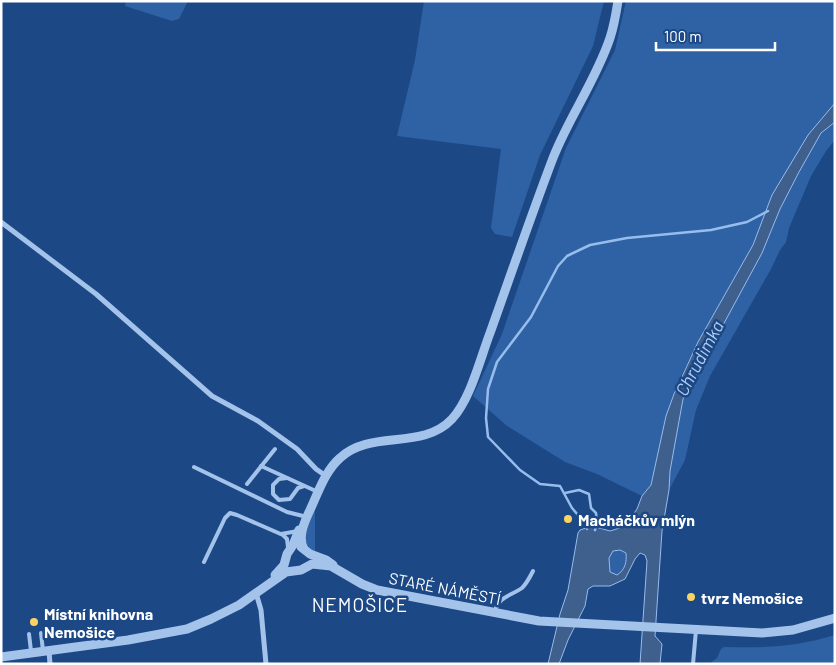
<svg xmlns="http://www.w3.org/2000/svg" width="836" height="665" font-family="Barlow,sans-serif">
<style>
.green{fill:#2f62a4}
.water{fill:#3f5f8d;stroke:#97bded;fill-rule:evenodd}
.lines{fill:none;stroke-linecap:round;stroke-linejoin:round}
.stream{stroke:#97bded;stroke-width:2.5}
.service{stroke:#a4c3eb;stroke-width:4}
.minor{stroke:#a4c3eb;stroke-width:5}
.tertiary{stroke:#a4c3eb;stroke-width:9}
.poi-dot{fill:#fcd262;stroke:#1c4886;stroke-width:2}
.labels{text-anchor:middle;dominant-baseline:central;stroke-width:5;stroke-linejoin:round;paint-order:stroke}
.poi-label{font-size:16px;font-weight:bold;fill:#fff;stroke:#1c4886;text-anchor:start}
.street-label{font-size:16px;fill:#fff;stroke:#1c4886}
.water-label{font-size:18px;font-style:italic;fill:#b0cdf3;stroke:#1c4886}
.quarter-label{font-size:19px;letter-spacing:1px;fill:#fff;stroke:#1c4886}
</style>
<rect width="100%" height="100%" fill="#1c4886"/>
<g class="green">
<path d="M126 1H188L179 19 172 21 125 6Z"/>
<path d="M424 1H604L593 46 540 155 512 237 495 234 491 228 501 149 397 136 415 60Z"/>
<path d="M626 1H835V103L808 135 763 223 753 245 698 342 677 384 666 416 651 485 642 496 597 474 565 462 507 426 473 396 502 334 566 148 615 50Z"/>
<path d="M835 122V140L826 151 811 176 789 228 786 242 780 250 771 269 710 376 696 410 685 460 669 490 670 471 683 399 762 253 780 209 799 172 821 133Z"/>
<path d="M315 507V554C297 538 307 527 315 507Z"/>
<path d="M620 550 626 554C627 562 625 570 617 575L610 572 609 558 613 551Z"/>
<path d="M835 635V664H709L717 658 721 649 724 647C765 648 795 647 835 635Z"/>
</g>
<path class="water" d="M835 103V122L821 133 799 172 780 209 762 253 683 399 670 471 669 490 662 531 655 636 662 644 660 664H640L647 561 645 555 640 553 635 559 625 579 610 586H593L588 589 585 606 568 640 559 664H548L560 614 568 590 578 533 580 530 592 526 610 531 623 527 628 522 637 509 642 496 651 485 666 416 674 394 698 342 753 245 772 195 808 135ZM620 550 626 553C627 562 625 570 617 575L610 572 609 558 613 551Z"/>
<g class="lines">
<g class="stream">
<path d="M565 493 579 490 589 494 591 508 596 513 597 524 595 530"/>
<path d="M587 529 583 521 572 508 560 486 540 484 520 470 488 437 486 418 488 389 497 362 531 317 558 266 567 256 590 245 627 238 711 230 747 222 768 211"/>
</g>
<g class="service">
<path d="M261 466 318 492"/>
<path d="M194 467 287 512 307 517"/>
<path d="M287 478 279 479 273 485V494L279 500 290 499 298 488 304 486"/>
<path d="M247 484 275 449"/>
<path d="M281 534 298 531"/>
<path d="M204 562 225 518 230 513 237 515 283 535 287 539 288 547"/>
<path d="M495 611C499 596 511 596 522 588 527 583 530 577 533 571"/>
<path d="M41 633 43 651"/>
<path d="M29 634 31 651"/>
<path d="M693 664 696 630"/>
</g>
<g class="minor">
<path d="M1 222 96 294 212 396 258 421 297 449 316 469 326 476"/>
<path d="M256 593 261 610 266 664"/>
<path d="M49 651 50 664"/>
</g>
<g class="tertiary">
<path d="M301 547 310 554 326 560 333 565"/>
<path d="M304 549C297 537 305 521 310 510 318 493 325 471 340 458 371 429 422 451 452 419 471 398 480 359 490 333 511 274 531 216 553 158 569 117 596 80 610 38 614 26 616 14 618 1"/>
<path d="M275 575 284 565 287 554 293 545 299 530"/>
<path d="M1 657 128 640 187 629 211 619 239 605 286 572 301 570 312 564 331 566 362 584 377 590 539 621 762 633 793 630 835 618"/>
</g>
</g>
<g class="poi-dot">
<circle cx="568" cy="519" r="5"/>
<circle cx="691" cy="597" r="5"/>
<circle cx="34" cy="622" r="5"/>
</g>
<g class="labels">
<g class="poi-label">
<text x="578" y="519">Macháčkův mlýn</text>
<text x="701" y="597">tvrz Nemošice</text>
<text x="44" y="613">Místní knihovna<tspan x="44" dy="18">Nemošice</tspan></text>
</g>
<g class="street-label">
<text transform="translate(445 588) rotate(11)">STARÉ NÁMĚSTÍ</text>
</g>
<g class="water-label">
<text transform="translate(699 358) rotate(-62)">Chrudimka</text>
</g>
<g class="quarter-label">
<text x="360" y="604">NEMOŠICE</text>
</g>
</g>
<rect width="836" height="665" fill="none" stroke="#ffffff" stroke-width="5"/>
<path d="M656 42v8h119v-8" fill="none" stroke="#ffffff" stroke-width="2.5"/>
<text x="664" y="42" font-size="15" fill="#ffffff" stroke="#1c4886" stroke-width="4" paint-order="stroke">100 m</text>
</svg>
